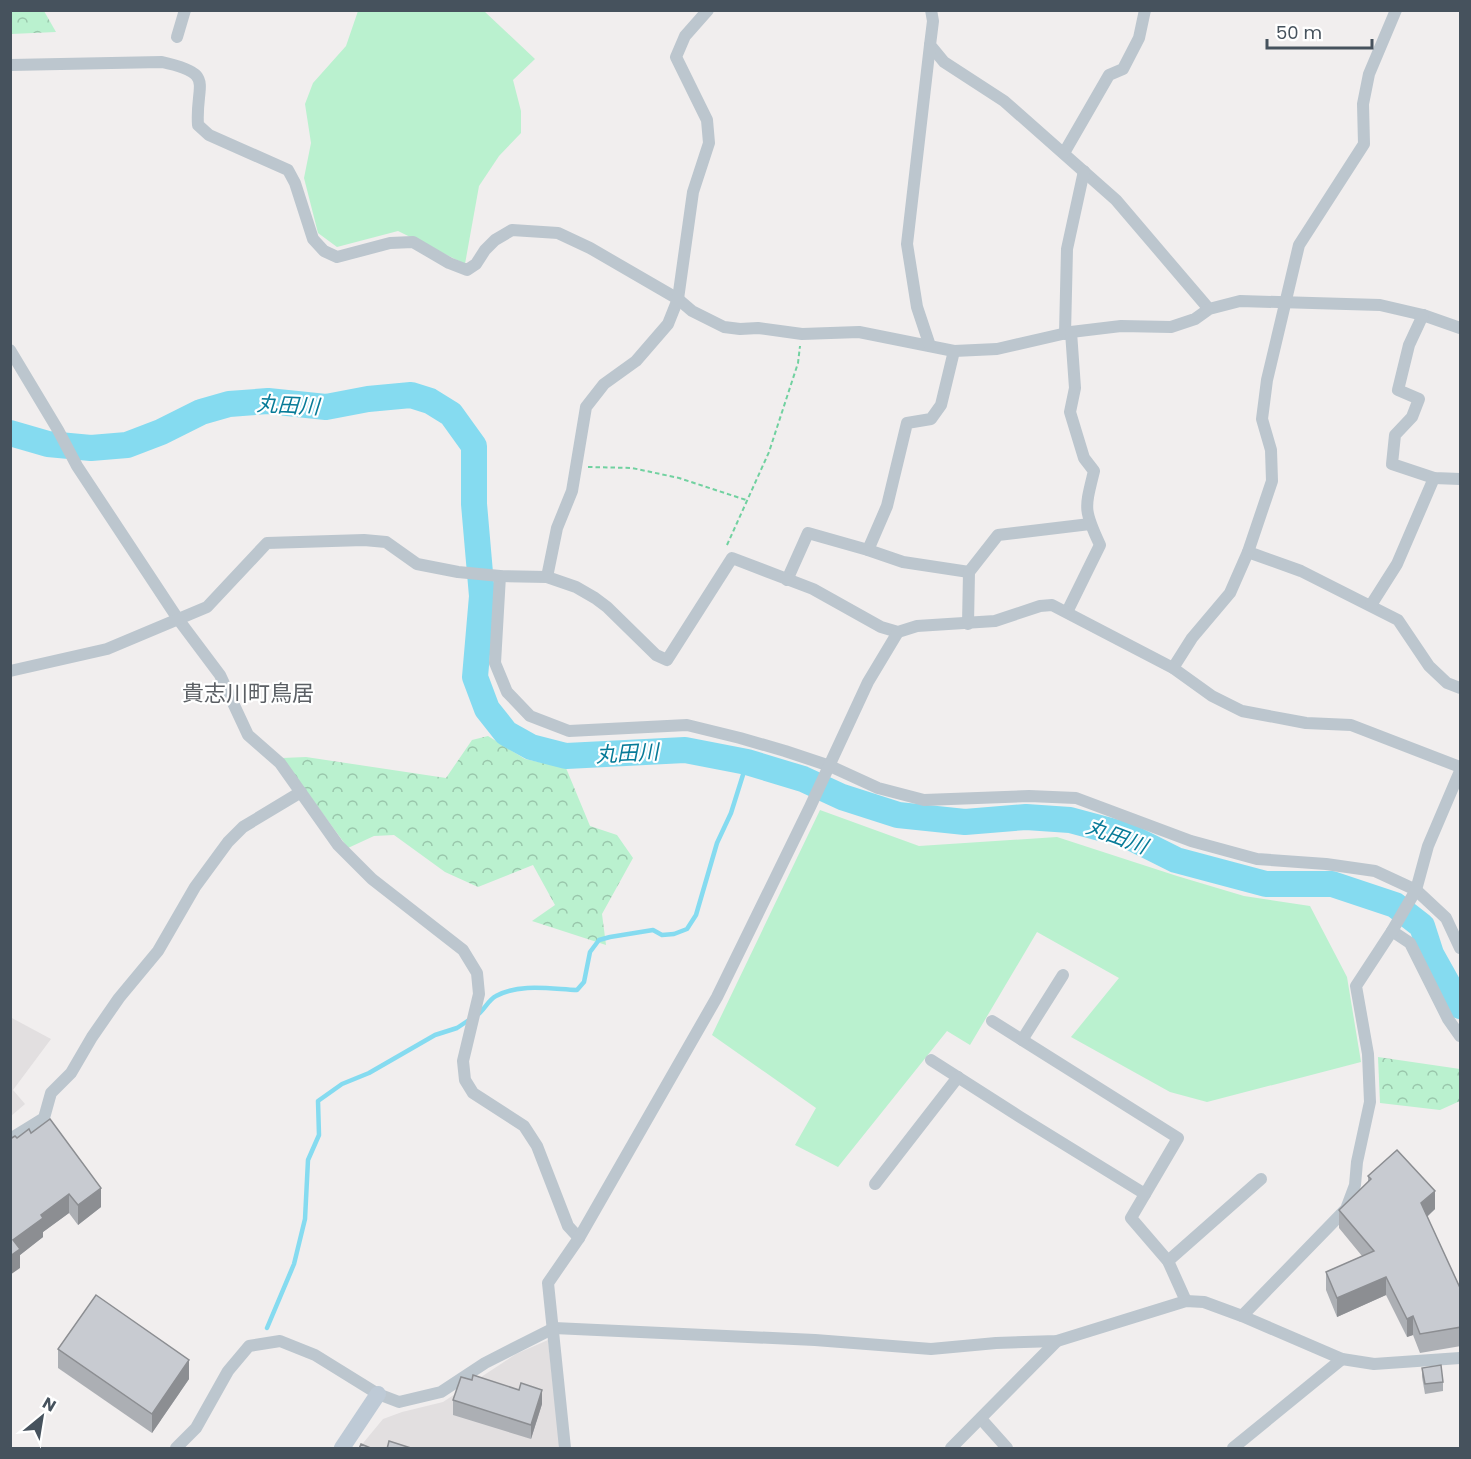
<svg xmlns="http://www.w3.org/2000/svg" width="1471" height="1459" font-family="Poppins,'Noto Sans JP',sans-serif">
<style>
.education{fill:#e2dfe0}
.grass{fill:#baf1cf}
.forest{fill:url(#forest-crowns)}
.lines{fill:none;stroke-linecap:round;stroke-linejoin:round}
.stream{stroke:#85dbf0;stroke-width:4.5}
.river{stroke:#85dbf0;stroke-width:26}
.path{stroke:#71d1a0;stroke-width:2;stroke-dasharray:4.5 3;stroke-linecap:butt}
.street{stroke:#bcc6ce;stroke-width:12}
.secondary{stroke:#becad6;stroke-width:16}
.wall{fill:#acafb4}
.shaded-wall{fill:#8c8e92}
.building{fill:#c8cbd1;stroke:#8c8e92;stroke-width:1.5}
.labels{text-anchor:middle;dominant-baseline:central;stroke-width:4.5;stroke-linejoin:round;paint-order:stroke}
.water-label{font-size:21px;font-style:italic;fill:#077b98;stroke:#fff}
.quarter-label{font-size:22px;fill:#5b5f64;stroke:#fff}
</style>
<defs>
<pattern id="forest-crowns" width="20" height="18" patternUnits="userSpaceOnUse" patternTransform="scale(1.5)"><rect width="20" height="18" fill="#baf1cf"/><path d="M2 6a3 3 0 1 1 6 0M12 15a3 3 0 1 1 6 0" fill="none" stroke="#99c6ab"/></pattern>
</defs>
<rect width="100%" height="100%" fill="#f1eeee"/>
<g class="education">
<path d="M10 1017 51 1039 13 1090 25 1104 11 1116Z"/>
<path d="M548 1340 560 1448H359L383 1419 402 1412 443 1402 516 1354Z"/>
</g>
<g class="grass">
<path d="M358 11H484L535 59 513 80 521 111V133L499 156 479 186 465 264 398 231 337 247 318 233 304 178 311 143 305 104 313 83 346 46Z"/>
<path d="M820 810 919 846 1057 837 1177 876 1244 896 1310 906 1347 977 1361 1062 1207 1102 1170 1092 1071 1037 1119 978 1037 932 970 1045 947 1031 838 1167 795 1145 816 1108 712 1035Z"/>
</g>
<g class="forest">
<path d="M11 10 44 11 56 32 11 34Z"/>
<path d="M488 736 525 759 566 768 590 826 617 835 633 858 602 914 606 945 532 921 555 905 533 865 478 887 445 872 394 835 374 836 348 848 282 758 306 757 446 778 472 740Z"/>
<path d="M1378 1057 1460 1069V1101L1440 1110 1380 1103Z"/>
</g>
<g class="lines">
<g class="stream">
<path d="M476 1016C484 1011 488 1000 496 996 520 983 551 989 577 990L584 982 590 952 599 940 610 937 653 930 662 935 674 934 687 929 696 915 717 843 731 813 747 762"/>
<path d="M267 1328 294 1264 305 1219 308 1160 319 1135 318 1101 342 1084 369 1073 435 1035 457 1028 469 1020"/>
</g>
<path class="river" d="M10 433 48 444 91 448 127 445 161 432 201 412 229 404 268 401 326 407 368 399 411 395 430 401 451 414 474 446V504L482 596 475 677 487 709 506 733 531 747 566 756 685 750 747 762 803 779 842 797 898 815 965 822 1026 817 1070 820 1126 835 1176 860 1266 884H1332L1395 905 1422 926 1431 954 1460 1006"/>
<g class="path">
<path d="M588 467 632 468 679 478 746 500"/>
<path d="M727 545 769 452 798 363 800 346"/>
</g>
<g class="street">
<path d="M931 10 933 21 930 45 944 62 1004 101 1116 200 1209 309"/>
<path d="M177 37 185 10"/>
<path d="M10 65 162 62C217 74 195 83 198 125L209 135 288 170 295 183 313 239 324 251 337 257 390 243 413 242 449 263 467 270 476 264 485 250 495 240 512 230 558 233 590 248 678 299 692 311 724 327 740 329 758 328 802 334 859 332 954 351 997 349 1071 332 1121 326 1171 327 1195 319 1209 309 1240 301 1380 305 1423 315 1460 328"/>
<path d="M1064 153 1109 75 1123 69 1139 38 1145 10"/>
<path d="M1423 315 1409 345 1398 390 1419 399 1412 417 1395 435 1392 464 1434 478 1460 479"/>
<path d="M1065 334 1067 249 1084 171"/>
<path d="M930 346 917 307 907 244 930 45"/>
<path d="M10 350 58 430 77 466 178 619 220 675 248 735 280 763 338 845 372 879 463 950 477 973 479 994 463 1061 465 1080 473 1093 524 1126 537 1146 568 1226 579 1238"/>
<path d="M868 550 903 562 969 572"/>
<path d="M1248 552 1301 571 1398 620 1429 666 1447 683 1460 688"/>
<path d="M500 576 495 663 507 692 530 716 569 731 687 725 740 738 785 751 830 766 878 788 924 800 1029 796 1076 798 1191 841 1257 859 1326 864 1375 871 1416 890 1446 918 1460 948"/>
<path d="M547 577 557 528 572 491 586 407 604 384 636 361 668 324 678 299 693 192 709 143 707 120 676 57 685 36 708 10"/>
<path d="M787 580 808 533 868 550 887 506 907 423 931 419 941 405 954 351"/>
<path d="M1371 605 1397 564 1434 478"/>
<path d="M1067 612 1100 545C1083 509 1085 508 1094 471L1084 458 1070 412 1075 388 1071 332"/>
<path d="M968 624 969 572 998 535 1090 524"/>
<path d="M1173 668 1192 638 1230 593 1248 552 1272 481 1271 450 1262 419 1267 380 1299 245 1364 144 1363 104 1369 74 1396 10"/>
<path d="M10 671 107 649 207 607 267 543 364 540 386 542 417 564 458 572 500 576 547 577 576 587 595 598 607 607 656 655 667 660 732 558 813 589 881 627 898 632 917 626 995 621 1040 606 1052 605 1173 668 1212 696 1242 711 1306 723 1351 725 1460 767"/>
<path d="M1392 931 1410 943 1448 1019 1460 1036"/>
<path d="M992 1021 1178 1138 1131 1218 1168 1261 1186 1301"/>
<path d="M1022 1040 1063 975"/>
<path d="M931 1060 1020 1117 1145 1194"/>
<path d="M10 1139 44 1118 51 1093 71 1073 92 1037 119 998 158 951 195 887 228 842 243 827 301 792"/>
<path d="M875 1184 958 1077"/>
<path d="M1168 1261 1261 1179"/>
<path d="M1242 1316 1346 1209 1355 1185 1357 1162 1370 1102 1368 1054 1356 986 1392 931 1416 890 1428 846 1460 771"/>
<path d="M982 1420 1007 1448"/>
<path d="M176 1448 196 1428 228 1371 249 1346 280 1341 315 1355 378 1394 399 1402 441 1392 485 1363 554 1328 815 1340 931 1349 996 1343 1057 1341 1186 1301 1204 1302 1242 1316 1342 1359 1374 1364 1460 1358"/>
<path d="M565 1448 548 1283 579 1238 717 997 810 807 868 682 898 632"/>
<path d="M951 1448 1057 1341"/>
<path d="M1233 1448 1342 1359"/>
</g>
<path class="secondary" d="M342 1448 378 1394"/>
</g>
<g class="wall">
<path d="M31 1133 101 1207 78 1225 69 1213 43 1232V1237L20 1255V1268L17 1138Z"/>
<path d="M1368 1176 1435 1209 1427 1217 1461 1290V1346L1420 1353 1413 1335 1407 1337 1386 1295 1337 1317 1326 1290V1272L1362 1256 1339 1228V1210L1368 1182Z"/>
<path d="M58 1349 189 1379 152 1433 58 1368Z"/>
<path d="M1422 1368 1443 1382V1391L1425 1394 1422 1377Z"/>
<path d="M453 1400 542 1404 531 1439 453 1415Z"/>
</g>
<g class="shaded-wall">
<path d="M101 1188V1207L78 1225V1205Z"/>
<path d="M1435 1191V1209L1421 1222V1203Z"/>
<path d="M69 1194V1213L43 1232V1237L20 1255V1268L10 1275V1256L13 1240 41 1215Z"/>
<path d="M1386 1277V1295L1337 1317V1298Z"/>
<path d="M1413 1316V1335L1407 1337V1319Z"/>
<path d="M189 1360V1379L152 1433V1414Z"/>
<path d="M542 1390V1404L531 1439V1425Z"/>
</g>
<g class="building">
<path d="M50 1119 101 1188 78 1205 69 1194 41 1215 43 1218 13 1240 20 1249 10 1256V1139L15 1136 17 1138 29 1129 31 1133Z"/>
<path d="M1397 1150 1435 1191 1421 1203 1461 1290V1327L1420 1334 1413 1316 1407 1319 1386 1277 1337 1298 1326 1272 1374 1251 1339 1210 1371 1179 1368 1176Z"/>
<path d="M96 1295 189 1360 152 1414 58 1349Z"/>
<path d="M1441 1365 1443 1382 1425 1384 1422 1368Z"/>
<path d="M473 1375 519 1390 521 1383 542 1390 531 1425 453 1400 461 1377 472 1380Z"/>
<path d="M389 1441 414 1449H387Z"/>
<path d="M361 1444 373 1449H359Z"/>
</g>
<g class="labels">
<g class="water-label">
<text transform="translate(288 405) rotate(3)">丸田川</text>
<text transform="translate(627 753) rotate(-3)">丸田川</text>
<text transform="translate(1117 836) rotate(20)">丸田川</text>
</g>
<g class="quarter-label">
<text x="248" y="693">貴志川町鳥居</text>
</g>
</g>
<rect width="1471" height="1459" fill="none" stroke="#46525d" stroke-width="24"/>
<g transform="translate(42 1417) rotate(30)" stroke="#ffffff" stroke-width="4.5" paint-order="stroke">
<path d="M0-4.5L10 22L0 15L-10 22Z" fill="#46525d"/>
<text y="-9" font-size="16" font-weight="bold" text-anchor="middle" fill="#46525d">N</text>
</g>
<path d="M1267 39v9h105v-9" fill="none" stroke="#46525d" stroke-width="3"/>
<text x="1276" y="39" font-size="18" fill="#46525d" stroke="#ffffff" stroke-width="4.5" paint-order="stroke">50 m</text>
</svg>
